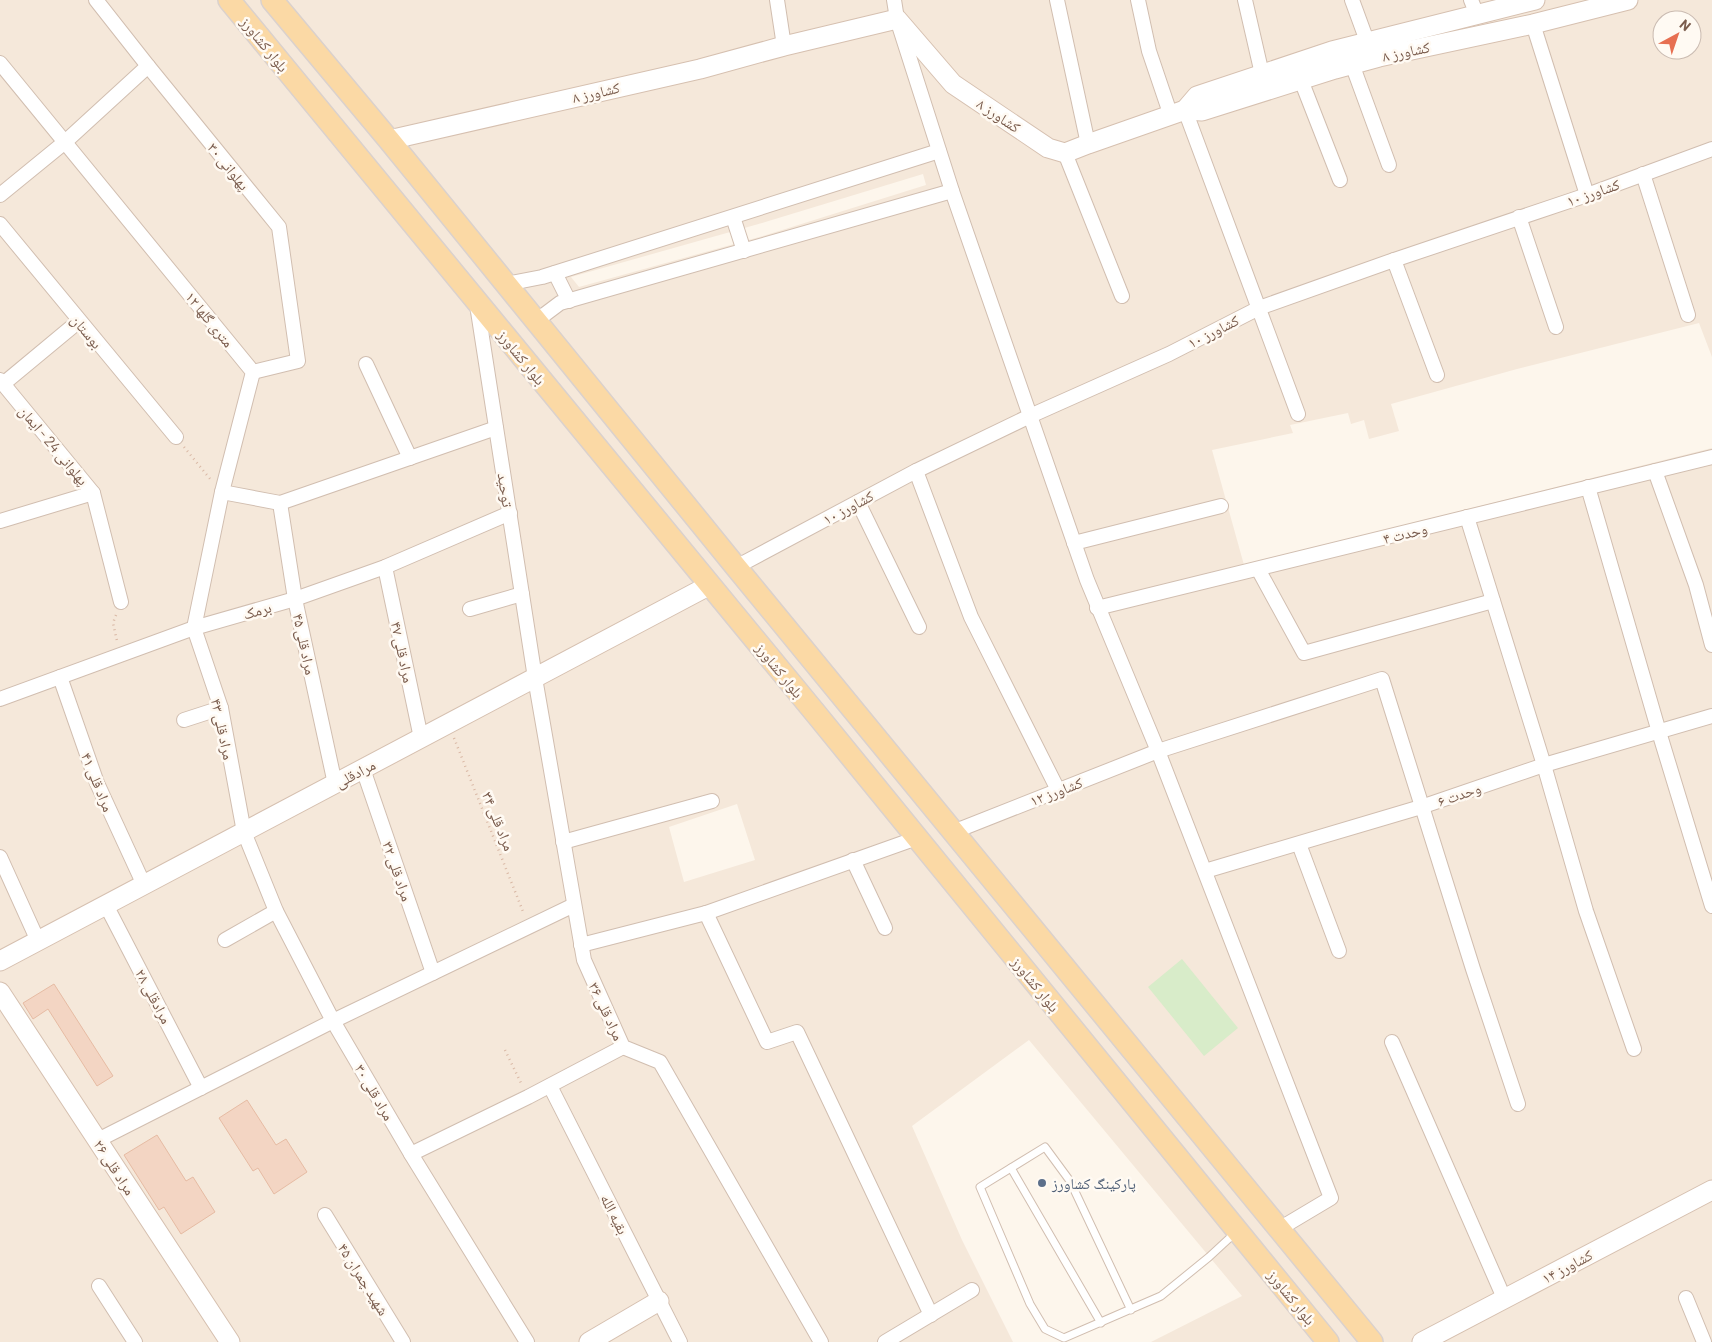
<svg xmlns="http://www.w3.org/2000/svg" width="1712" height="1342" font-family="Barlow,'Noto Naskh Arabic',sans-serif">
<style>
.residential{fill:#f5e8da;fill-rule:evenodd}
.green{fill:#d8ecc9}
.building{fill:#f3d5c3;stroke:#e6bba3}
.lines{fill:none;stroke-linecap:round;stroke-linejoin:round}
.lane-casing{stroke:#d1beb0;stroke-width:9}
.street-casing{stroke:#d1beb0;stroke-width:16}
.secondary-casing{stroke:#d6c0b0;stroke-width:21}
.primary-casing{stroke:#dad1cd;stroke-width:24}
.path{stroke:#d9b8a5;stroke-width:2.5;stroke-dasharray:1 4;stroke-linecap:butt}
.lane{stroke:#fff;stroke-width:7}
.street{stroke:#fff;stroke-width:14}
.secondary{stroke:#fff;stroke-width:19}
.primary{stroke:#fbd9a5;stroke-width:21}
.service-dot{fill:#5c6f8a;stroke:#fffaf3;stroke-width:2}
.labels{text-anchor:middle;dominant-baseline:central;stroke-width:5;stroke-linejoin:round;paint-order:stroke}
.street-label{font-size:15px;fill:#7a5c4d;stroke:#fffaf3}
.service-label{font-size:15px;fill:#4e5e75;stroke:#fffaf3;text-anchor:start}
</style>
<rect width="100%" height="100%" fill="#fdf6ec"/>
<path class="residential" d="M0 0H1712V357L1699 323 1517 369 1391 404 1399 431 1369 439 1364 420 1351 424 1348 413 1290 425 1293 433 1212 450 1244 565 1712 448V1342H1151L1242 1296 1029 1040 912 1126 962 1240 1013 1342H0ZM1662 20H1692V50H1662ZM923 174 926 185 763 236 579 287 571 277 762 223ZM737 804 755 860 684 882 669 827Z"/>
<path class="green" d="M1182 959 1238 1028 1204 1056 1148 987Z"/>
<g class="building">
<path d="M54 984 113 1076 97 1086 48 1009 33 1019 23 1003Z"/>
<path d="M247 1100 276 1145 286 1139 307 1172 274 1194 258 1168 253 1171 219 1118Z"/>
<path d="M157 1135 186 1181 193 1177 215 1212 181 1234 164 1207 159 1210 124 1155Z"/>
</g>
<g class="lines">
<g class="lane-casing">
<g id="lane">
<path d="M1011 1168 1101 1323"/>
<path d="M1131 1310 1070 1181 1045 1147 980 1187 1030 1304 1045 1329 1064 1338 1161 1296 1209 1257 1235 1233"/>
</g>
</g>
<g class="street-casing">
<g id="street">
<path d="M96 0 148 66 279 227 298 361 253 372"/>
<path d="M777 0 784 46"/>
<path d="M894 0 897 19 952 191 1087 580 1158 751 1331 1198 1279 1229"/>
<path d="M1057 0 1088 144"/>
<path d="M1138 0 1149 51 1171 116"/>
<path d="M1245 0 1262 74"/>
<path d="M1352 0 1367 41"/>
<path d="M1471 0 1477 15"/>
<path d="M1533 24 1587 195"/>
<path d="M0 63 253 372 222 492 194 628 221 708 244 832 276 911 333 1021 411 1154 527 1342"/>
<path d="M1352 64 1389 165"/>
<path d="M1301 80 1340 180"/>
<path d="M1185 110 1298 414"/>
<path d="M1065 153 1122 296"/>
<path d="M1643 174 1688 315"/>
<path d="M0 195 65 142 148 66"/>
<path d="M733 217 744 251"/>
<path d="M1519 217 1556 327"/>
<path d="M0 224 176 437"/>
<path d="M1394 260 1437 375"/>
<path d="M555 273 569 301"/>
<path d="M506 284 542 277 939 151"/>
<path d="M477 305 535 678 584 960 623 1047 660 1062 821 1342"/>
<path d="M536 321 560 303 952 191"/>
<path d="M366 364 410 458"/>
<path d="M0 380 93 493 121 602"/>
<path d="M3 384 79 321"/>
<path d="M916 471 971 617 1058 790"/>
<path d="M1655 471 1696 585 1712 645"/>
<path d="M1588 487 1659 732 1712 906"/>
<path d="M222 492 280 503 496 428"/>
<path d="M858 502 919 627"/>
<path d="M280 503 295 599 335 784"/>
<path d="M1467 517 1544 765 1586 911 1634 1049"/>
<path d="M0 521 93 493"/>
<path d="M1074 543 1221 506"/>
<path d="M385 567 421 738"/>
<path d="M736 567 916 471 1030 416 1169 354 1259 308 1394 260 1587 195 1712 149"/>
<path d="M1258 569 1304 653 1493 601"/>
<path d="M1097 608 1712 457"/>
<path d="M470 609 522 594"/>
<path d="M60 677 97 783 144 885"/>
<path d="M0 699 194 628 295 599 385 567 510 513"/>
<path d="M184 720 221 708"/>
<path d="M363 769 433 973"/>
<path d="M953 832 1158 751 1382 679 1473 969 1518 1104"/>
<path d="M563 842 712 801"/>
<path d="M1299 844 1339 951"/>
<path d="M0 857 38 941"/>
<path d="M853 860 885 928"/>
<path d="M1205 871 1421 807 1544 765 1712 716"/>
<path d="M106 905 201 1088"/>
<path d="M706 913 767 1042 797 1032 931 1315"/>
<path d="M225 940 276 911"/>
<path d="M581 945 706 913 917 838"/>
<path d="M1392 1042 1504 1298"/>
<path d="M550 1086 680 1342"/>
<path d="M98 1140 333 1021 574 905"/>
<path d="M411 1154 528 1097 623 1047"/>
<path d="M325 1215 403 1342"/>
<path d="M99 1286 135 1342"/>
<path d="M1686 1298 1704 1342"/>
<path d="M885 1342 972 1290"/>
</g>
</g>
<g class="secondary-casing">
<g id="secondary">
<path d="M1185 110 1197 96 1332 51 1535 0"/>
<path d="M389 140 700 69 784 46 897 19 953 84 1048 148 1065 153 1088 144 1185 110 1202 111 1335 69 1379 57 1533 24 1628 0"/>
<path d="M0 961 710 585"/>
<path d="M0 992 230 1342"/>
<path d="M589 1342 659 1301"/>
<path d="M1422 1342 1712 1190"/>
</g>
</g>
<g class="primary-casing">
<g id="primary">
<path d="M229 0 817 715 1328 1342"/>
<path d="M272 0 389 140 736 567 1372 1342"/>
</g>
</g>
<g class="path">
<path d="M184 447 211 480"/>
<path d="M116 615 113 623 117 641"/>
<path d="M454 738 524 914"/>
<path d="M505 1050 522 1085"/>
</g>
<use href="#lane" class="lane"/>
<use href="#street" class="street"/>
<use href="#secondary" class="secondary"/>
<use href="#primary" class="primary"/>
</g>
<circle class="service-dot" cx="1042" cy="1183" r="5"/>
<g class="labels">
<g class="street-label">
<text transform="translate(265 44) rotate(51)">بلوار کشاورز</text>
<text transform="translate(1406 51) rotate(-12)">کشاورز ۸</text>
<text transform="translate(596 92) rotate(-13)">کشاورز ۸</text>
<text transform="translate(999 115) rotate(34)">کشاورز ۸</text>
<text transform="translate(229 166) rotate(51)">پهلوانی ۳۰</text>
<text transform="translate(1593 192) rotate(-19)">کشاورز ۱۰</text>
<text transform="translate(210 319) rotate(51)">۱۲ متری گلها</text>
<text transform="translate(87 331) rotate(50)">بوستان</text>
<text transform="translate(1213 331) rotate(-27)">کشاورز ۱۰</text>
<text transform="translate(522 357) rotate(51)">بلوار کشاورز</text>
<text transform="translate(54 445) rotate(50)">پهلوانی 24 - ایمان</text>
<text transform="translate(506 490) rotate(81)">توحید</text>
<text transform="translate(848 507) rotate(-28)">کشاورز ۱۰</text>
<text transform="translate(1405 533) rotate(-14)">وحدت ۴</text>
<text transform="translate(257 610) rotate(-16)">برمک</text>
<text transform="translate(305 644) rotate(78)">مراد قلی ۴۵</text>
<text transform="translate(403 652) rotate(78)">مراد قلی ۴۷</text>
<text transform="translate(780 670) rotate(51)">بلوار کشاورز</text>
<text transform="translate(223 729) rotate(78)">مراد قلی ۴۳</text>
<text transform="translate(355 773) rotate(-28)">مرادقلی</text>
<text transform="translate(98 782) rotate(68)">مراد قلی ۴۱</text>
<text transform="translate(1056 791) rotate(-21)">کشاورز ۱۲</text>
<text transform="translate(1459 794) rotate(-19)">وحدت ۶</text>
<text transform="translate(499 821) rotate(68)">مراد قلی ۳۴</text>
<text transform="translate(398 871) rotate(71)">مراد قلی ۳۲</text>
<text transform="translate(1036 984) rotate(51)">بلوار کشاورز</text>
<text transform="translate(154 996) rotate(62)">مرادقلی ۲۸</text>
<text transform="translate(607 1011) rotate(65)">مراد قلی ۳۶</text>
<text transform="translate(375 1092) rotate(60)">مراد قلی ۳۰</text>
<text transform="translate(115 1167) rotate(57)">مراد قلی ۲۶</text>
<text transform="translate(615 1214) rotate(63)">بقیه الله</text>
<text transform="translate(1567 1266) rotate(-28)">کشاورز ۱۴</text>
<text transform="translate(364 1279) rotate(58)">شهید چمران ۴۵</text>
<text transform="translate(1292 1297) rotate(51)">بلوار کشاورز</text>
</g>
<g class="service-label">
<text x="1052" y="1183">پارکینگ کشاورز</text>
</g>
</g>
<g transform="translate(1677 35) rotate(40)"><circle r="24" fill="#fffaf3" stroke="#cabbb1"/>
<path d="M0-4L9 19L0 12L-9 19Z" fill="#e76f51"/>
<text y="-8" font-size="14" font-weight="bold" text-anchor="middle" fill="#7a5c4d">N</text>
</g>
</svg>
